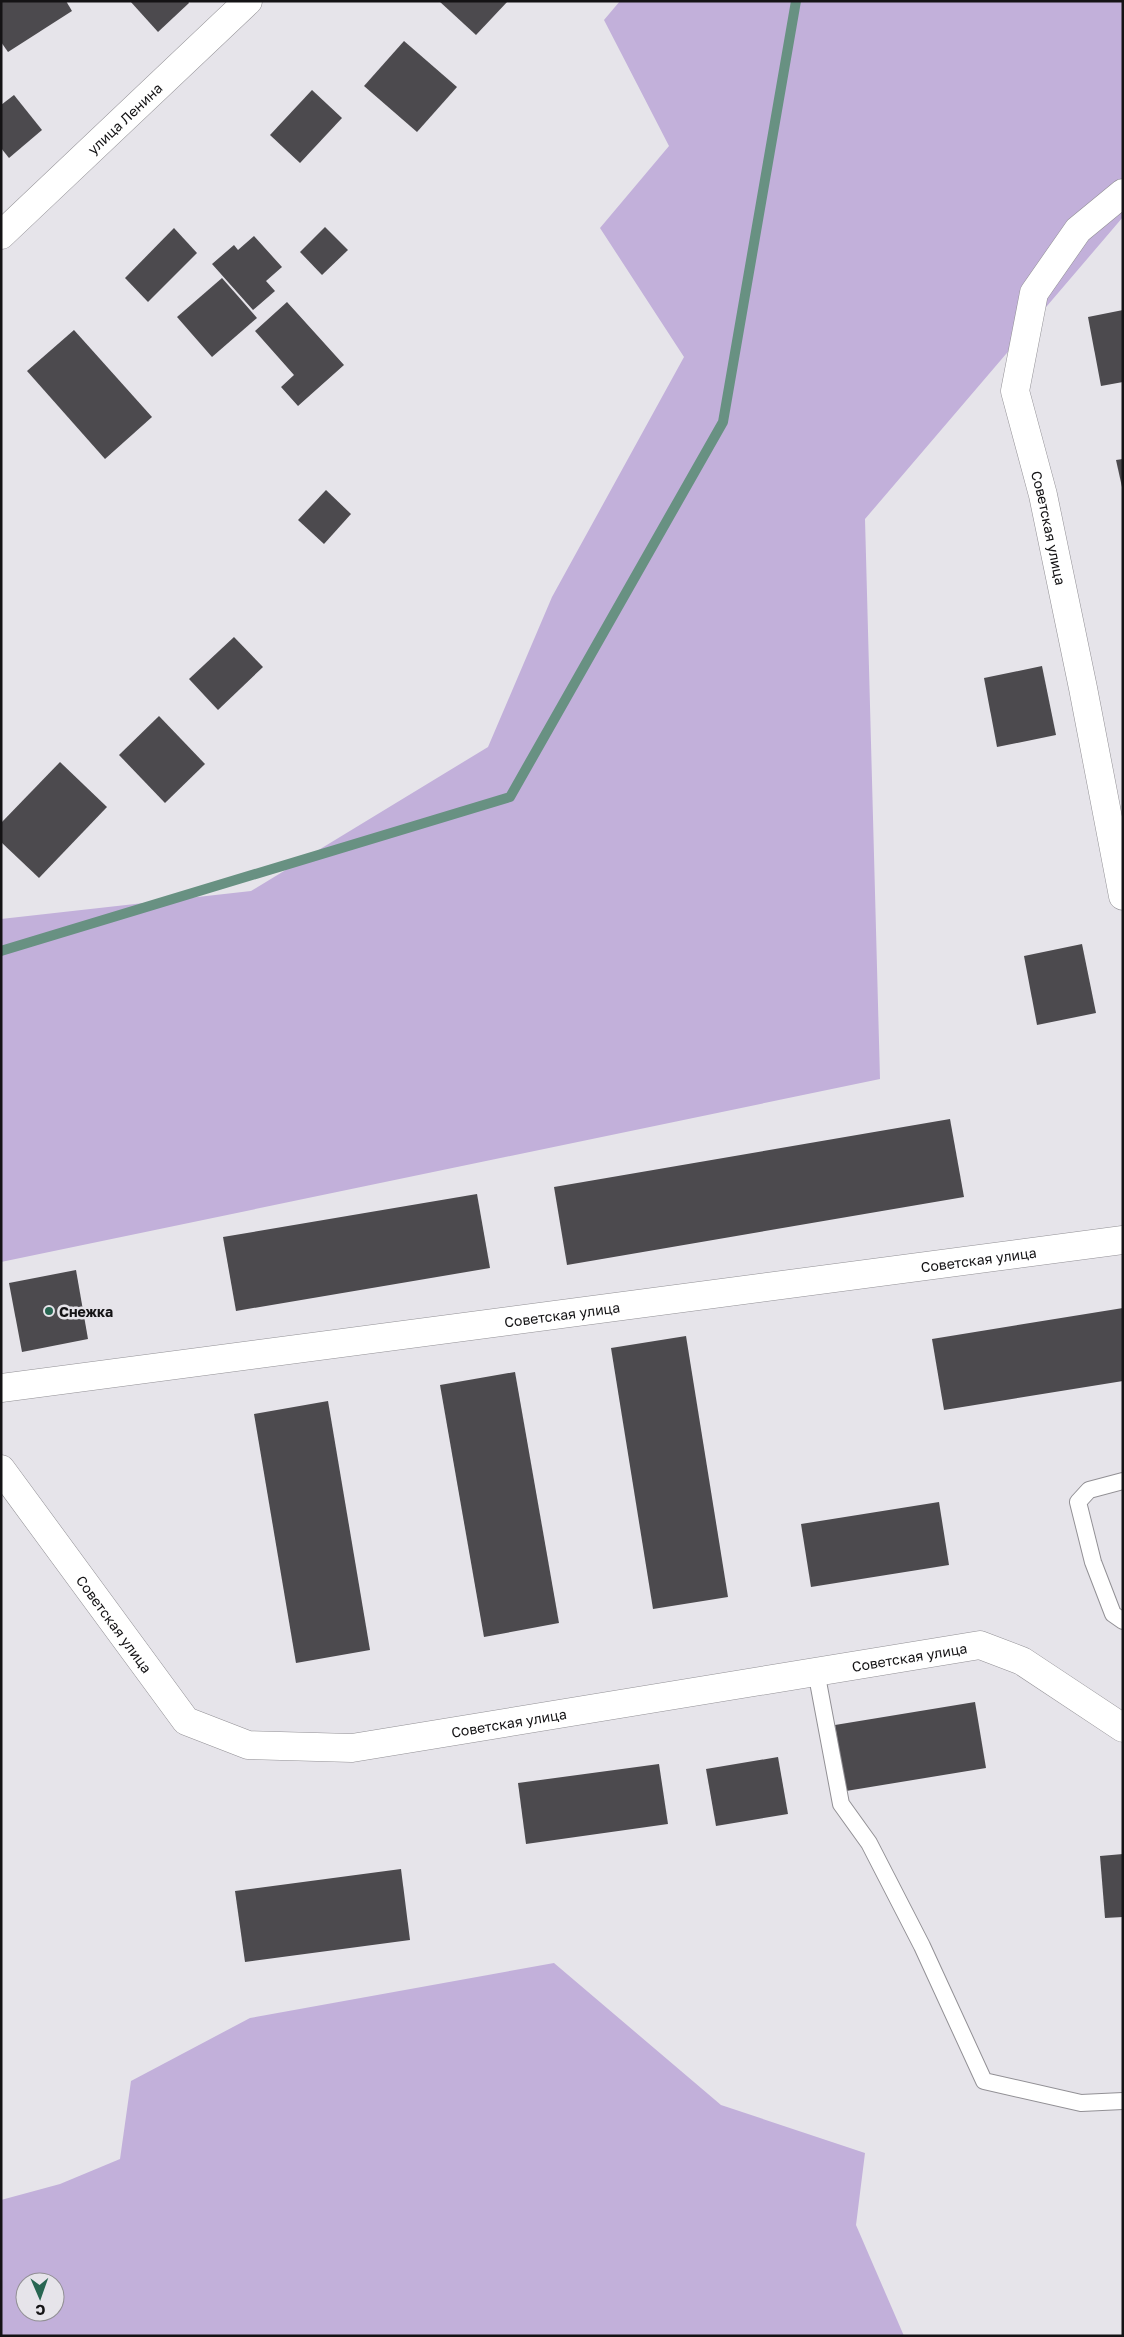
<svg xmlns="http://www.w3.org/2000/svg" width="1124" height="2337" font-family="'Golos Text',sans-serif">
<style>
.green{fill:#c2b0da;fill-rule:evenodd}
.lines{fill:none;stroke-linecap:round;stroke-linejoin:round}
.stream{stroke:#689182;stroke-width:10}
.building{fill:#4c4a4e}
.service-casing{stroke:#929095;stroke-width:18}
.minor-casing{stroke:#929095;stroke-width:29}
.primary-casing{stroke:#929095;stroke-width:29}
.service{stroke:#fff;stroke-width:16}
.minor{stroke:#fff;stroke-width:28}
.primary{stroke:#fff;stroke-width:28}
.poi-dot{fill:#286652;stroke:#e6e4ea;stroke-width:2}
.labels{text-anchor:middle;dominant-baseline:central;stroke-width:5;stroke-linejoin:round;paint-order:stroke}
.street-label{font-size:14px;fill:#141315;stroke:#e6e4ea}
.poi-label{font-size:14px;font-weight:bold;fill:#141315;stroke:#e6e4ea;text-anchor:start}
</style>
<rect width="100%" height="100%" fill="#e6e4ea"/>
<g class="green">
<path d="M620 1H1123V217L865 519 880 1079 1 1262V919L251 891 488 747 552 597 684 357 600 228 669 146 604 20Z"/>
<path d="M554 1963 721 2105 865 2153 856 2225 904 2336H1V2200L60 2184 120 2159 131 2081 250 2018ZM25 2282H55V2312H25Z"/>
</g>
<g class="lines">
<path class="stream" d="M1 951 510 797 723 422 796 1"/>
</g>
<g class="building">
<path d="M1 1H66L72 11 8 52 1 42Z"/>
<path d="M130 1H188L189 3 158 32Z"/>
<path d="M439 1H508L476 35Z"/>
<path d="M404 41 457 87 417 132 364 86Z"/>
<path d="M312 90 342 118 300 163 270 135Z"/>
<path d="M14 95 42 130 9 158 1 148V105Z"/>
<path d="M325 227 348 250 322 275 300 252Z"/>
<path d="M174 228 197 253 148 302 125 278Z"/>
<path d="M254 236 282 267 266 281 275 291 253 310 212 264 234 245 238 250Z"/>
<path d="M222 278 257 318 212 357 177 317Z"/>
<path d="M287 302 344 365 298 406 281 387 294 375 255 331Z"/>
<path d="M1123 310V382L1101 386 1088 317Z"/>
<path d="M74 330 152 417 105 459 27 371Z"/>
<path d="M1123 459V487H1122L1116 460Z"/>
<path d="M326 490 351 514 324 544 298 520Z"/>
<path d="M234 637 263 667 218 710 189 679Z"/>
<path d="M1042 666 1056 735 997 747 984 678Z"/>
<path d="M159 716 205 764 165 803 119 755Z"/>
<path d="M60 762 107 807 39 878 1 842V823Z"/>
<path d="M1082 944 1096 1013 1037 1025 1024 956Z"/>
<path d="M950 1119 964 1197 567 1265 554 1187Z"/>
<path d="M477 1194 490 1268 236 1311 223 1237Z"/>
<path d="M76 1270 88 1339 22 1352 9 1283Z"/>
<path d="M1123 1308V1381L944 1410 932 1339Z"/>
<path d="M686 1336 728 1597 653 1609 611 1348Z"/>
<path d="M515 1372 559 1623 484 1637 440 1385Z"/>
<path d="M328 1401 370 1650 296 1663 254 1414Z"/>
<path d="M939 1502 949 1565 811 1587 801 1524Z"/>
<path d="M975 1702 986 1768 846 1791 835 1725Z"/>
<path d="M778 1757 788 1814 716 1826 706 1769Z"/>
<path d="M659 1764 668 1824 526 1844 518 1783Z"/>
<path d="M1123 1854V1917L1105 1918 1100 1856Z"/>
<path d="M401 1869 410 1940 245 1962 235 1891Z"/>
</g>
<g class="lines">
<g class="service-casing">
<g id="service">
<path d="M1123 1481 1089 1490 1078 1502 1093 1562 1113 1614 1123 1621"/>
<path d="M816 1671 841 1804 869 1843 922 1946 984 2081 1081 2103 1123 2101"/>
</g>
</g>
<g class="minor-casing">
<g id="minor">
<path id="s1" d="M1123 193 1078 230 1034 293 1015 391 1043 495 1083 688 1123 896"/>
<path id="s2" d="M1 1388 1123 1240"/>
<path id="s3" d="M1 1469 186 1721 248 1745 352 1748 980 1645 1022 1661 1123 1728"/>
</g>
</g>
<g class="primary-casing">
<g id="primary">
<path id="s4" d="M1 235 248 1"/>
</g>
</g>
<use href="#service" class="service"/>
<use href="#minor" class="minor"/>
<use href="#primary" class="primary"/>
</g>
<circle class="poi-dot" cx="49" cy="1311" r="5"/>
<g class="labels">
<g class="street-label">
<text stroke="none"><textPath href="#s4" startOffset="170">улица Ленина</textPath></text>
<text stroke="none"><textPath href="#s1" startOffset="376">Советская улица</textPath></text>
<text stroke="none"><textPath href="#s2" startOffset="986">Советская улица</textPath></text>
<text stroke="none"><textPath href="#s2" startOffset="566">Советская улица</textPath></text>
<text stroke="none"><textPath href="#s3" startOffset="192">Советская улица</textPath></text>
<text stroke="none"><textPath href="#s3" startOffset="1048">Советская улица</textPath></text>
<text stroke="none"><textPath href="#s3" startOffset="642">Советская улица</textPath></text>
</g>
<g class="poi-label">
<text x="59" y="1311">Снежка</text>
</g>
</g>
<rect width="1124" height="2337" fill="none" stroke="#141315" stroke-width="5"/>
<g transform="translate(40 2297) rotate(178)"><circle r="24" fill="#e6e4ea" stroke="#929095"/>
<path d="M0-4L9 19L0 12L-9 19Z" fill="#286652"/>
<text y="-8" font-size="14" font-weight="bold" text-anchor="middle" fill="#141315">С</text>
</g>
</svg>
